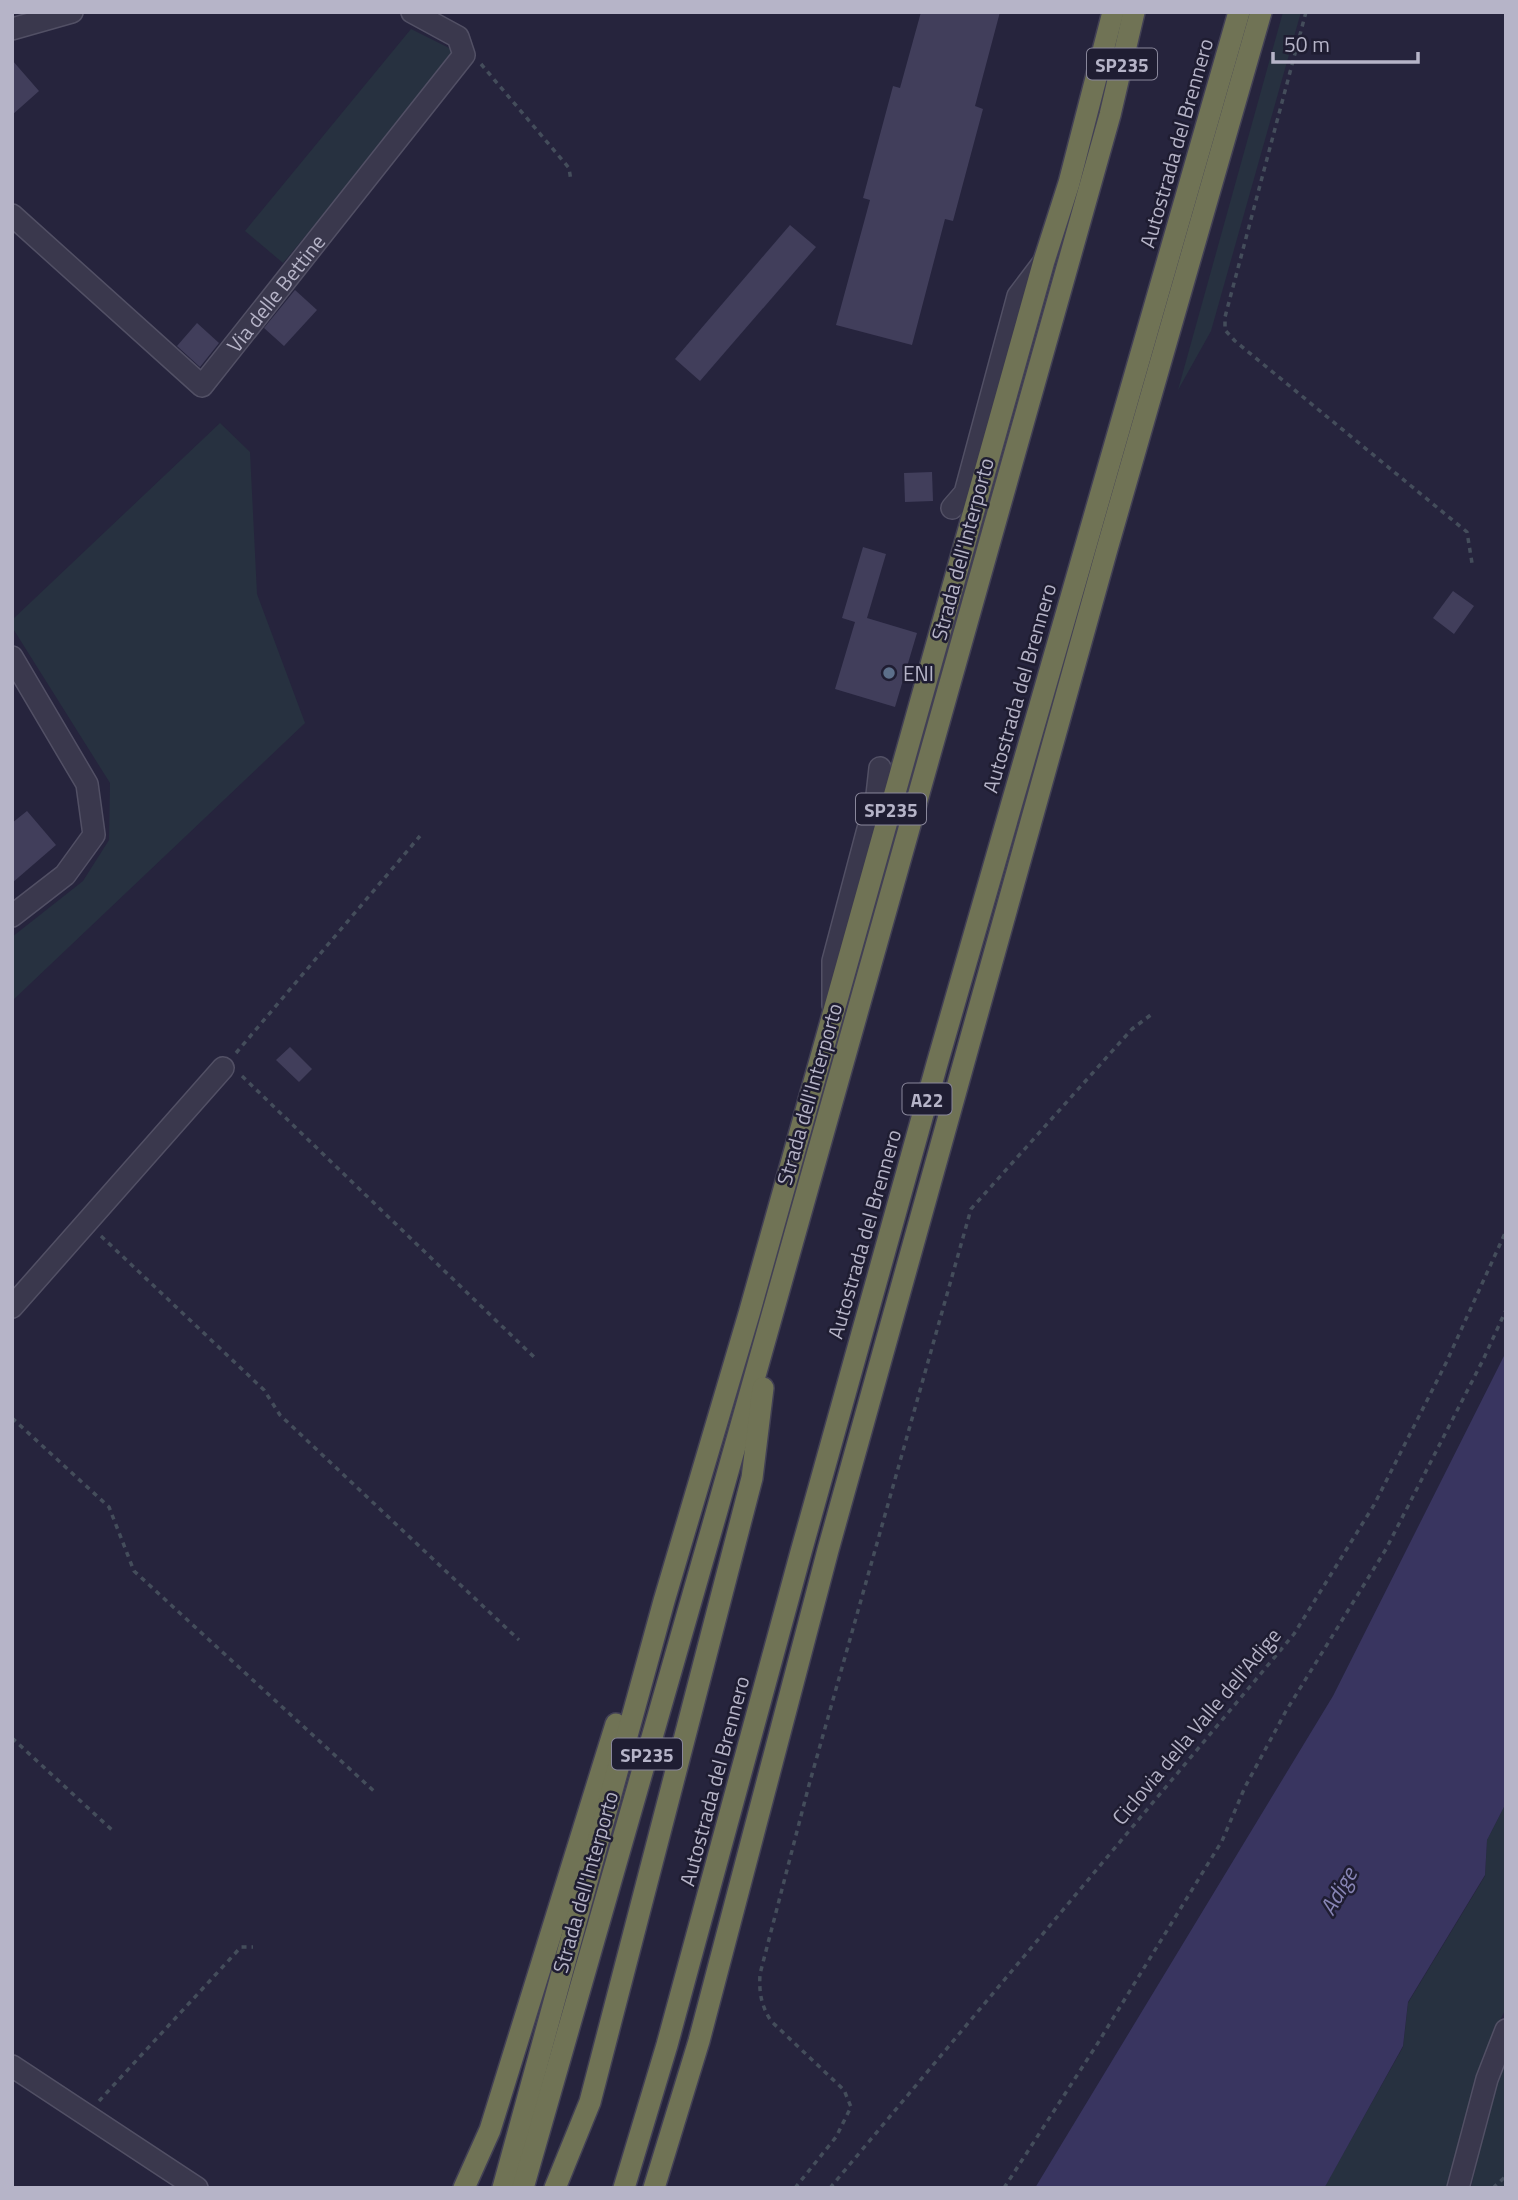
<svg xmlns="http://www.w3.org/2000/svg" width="1518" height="2200" font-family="'Titillium Web',sans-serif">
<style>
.green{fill:#273140}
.water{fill:#393560}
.building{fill:#413e5b}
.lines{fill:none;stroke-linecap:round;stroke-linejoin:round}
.minor-casing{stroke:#525065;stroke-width:24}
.highway-casing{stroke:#424055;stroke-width:24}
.path{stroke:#444d5b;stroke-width:3.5;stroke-dasharray:5 5;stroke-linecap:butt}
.minor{stroke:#3a384d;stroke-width:21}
.highway{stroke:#707355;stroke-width:21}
.service-dot{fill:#5c6f8a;stroke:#1f1d32;stroke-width:2.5}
.labels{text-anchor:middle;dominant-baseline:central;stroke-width:5;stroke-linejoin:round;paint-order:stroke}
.shield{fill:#1f1d32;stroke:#89879b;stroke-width:2}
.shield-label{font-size:19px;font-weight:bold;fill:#b6b4c8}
.street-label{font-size:21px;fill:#b6b4c8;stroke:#1f1d32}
.poi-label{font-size:21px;fill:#b6b4c8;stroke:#1f1d32;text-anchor:start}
.water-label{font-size:23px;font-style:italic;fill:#8784b4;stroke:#1f1d32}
</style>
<rect width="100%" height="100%" fill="#26243d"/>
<g class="green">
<path d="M1283 12H1301L1211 331 1178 390Z"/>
<path d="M411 29 453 50 452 60 283 263 245 231Z"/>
<path d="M220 423 250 452 257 594 305 723 12 1001V937L83 881 109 840 110 783 12 627V620Z"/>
<path d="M1506 1803V2008L1483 2056 1447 2188H1324L1403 2047 1408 2003 1485 1876 1487 1840Z"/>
<path d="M1506 2055V2188H1471L1491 2097Z"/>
</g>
<path class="water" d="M1506 1352V1803L1487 1840 1485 1875 1408 2002 1403 2046 1326 2185 1324 2188H1035L1333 1696Z"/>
<g class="building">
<path d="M921 12H1000L975 106 983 109 953 221 945 219 912 345 836 325 870 200 863 198 893 86 900 88Z"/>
<path d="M12 60 39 91 12 115Z"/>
<path d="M790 225 816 247 700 381 675 359Z"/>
<path d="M295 290 317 310 284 346 264 328Z"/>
<path d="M197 323 219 343 200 367 177 346Z"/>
<path d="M932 472 933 501 905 502 904 473Z"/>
<path d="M863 547 886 554 867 618 917 633 895 707 835 689 855 622 842 618Z"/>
<path d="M1453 591 1474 606 1454 634 1433 618Z"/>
<path d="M27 811 56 845 12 883V823Z"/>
<path d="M290 1047 312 1069 299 1082 276 1060Z"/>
</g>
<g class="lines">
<g class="minor-casing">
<g id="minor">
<path d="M12 29 72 12"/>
<path id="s1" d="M12 215 202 386 464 55 458 37 412 12"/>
<path d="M952 508 965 493 1018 296 1043 263"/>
<path d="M12 657 87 784 94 835 65 875 12 916"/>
<path d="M833 1005V961L877 795 880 768"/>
<path d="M12 1307 223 1068"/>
<path d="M12 2066 197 2188"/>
<path d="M1458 2188 1487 2079 1506 2030"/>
</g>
</g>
<g class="highway-casing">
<g id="highway">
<path d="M464 2188 490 2130 616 1724"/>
<path d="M503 2188 664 1601 749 1314 1044 261 1069 183 1113 12"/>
<path d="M523 2188 716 1514 1110 115 1134 12"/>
<path d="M555 2188 590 2102 752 1478 763 1388"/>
<path d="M624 2188 667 2045 801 1552 937 1064 1239 12"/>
<path d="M654 2188 699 2041 828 1550 1107 549 1261 12"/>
</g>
</g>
<g class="path">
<path d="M1306 12 1225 317V330L1235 341 1467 532 1472 563"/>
<path d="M481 64 569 168 571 181"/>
<path d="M236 1053 420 836"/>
<path d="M242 1076 535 1358"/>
<path d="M101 1236 264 1390 280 1415 519 1640"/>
<path d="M12 1418 109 1507 134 1571 376 1793"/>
<path d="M12 1738 112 1830"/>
<path d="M99 2101 241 1947H253"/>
<path d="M795 2188 836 2137 851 2107 844 2090 771 2021C761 2005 759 1993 760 1974L809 1785 971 1209 1132 1029 1152 1014"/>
<path d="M830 2188 1294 1634 1374 1505 1446 1363 1506 1231"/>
<path d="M1004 2188 1096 2046 1222 1841 1245 1787 1286 1711 1386 1549 1483 1360 1506 1310"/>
<path d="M1493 2188 1506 2176"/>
</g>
<use href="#minor" class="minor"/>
<use href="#highway" class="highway"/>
</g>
<circle class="service-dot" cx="889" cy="673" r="7"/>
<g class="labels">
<g class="shield">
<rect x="1087" y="48.5" width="70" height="31" rx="5"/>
<rect x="856" y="793.5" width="70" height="31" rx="5"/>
<rect x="902.5" y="1083.5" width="49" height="31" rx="5"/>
<rect x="612" y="1738.5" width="70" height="31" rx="5"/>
</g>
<g class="shield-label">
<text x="1122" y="64">SP235</text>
<text x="891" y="809">SP235</text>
<text x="927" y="1099">A22</text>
<text x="647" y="1754">SP235</text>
</g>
<g class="street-label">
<text transform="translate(1176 143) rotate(-74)">Autostrada del Brennero</text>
<text stroke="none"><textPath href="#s1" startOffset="374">Via delle Bettine</textPath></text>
<text transform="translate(962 549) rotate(-75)">Strada dell'Interporto</text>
<text transform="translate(1019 688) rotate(-74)">Autostrada del Brennero</text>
<text transform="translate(809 1094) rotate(-74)">Strada dell'Interporto</text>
<text transform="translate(864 1234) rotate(-74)">Autostrada del Brennero</text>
<text transform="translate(1196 1726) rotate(-50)">Ciclovia della Valle dell'Adige</text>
<text transform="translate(714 1781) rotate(-75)">Autostrada del Brennero</text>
<text transform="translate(585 1882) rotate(-74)">Strada dell'Interporto</text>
</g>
<g class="poi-label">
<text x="903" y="673">ENI</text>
</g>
<g class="water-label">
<text transform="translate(1338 1891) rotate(-60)">Adige</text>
</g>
</g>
<rect width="1518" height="2200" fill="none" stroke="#b6b4c8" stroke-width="28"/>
<path d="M1273 52v10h145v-10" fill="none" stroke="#b6b4c8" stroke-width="3.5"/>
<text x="1284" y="52" font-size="21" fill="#b6b4c8" stroke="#1f1d32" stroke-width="5" paint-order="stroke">50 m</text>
</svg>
